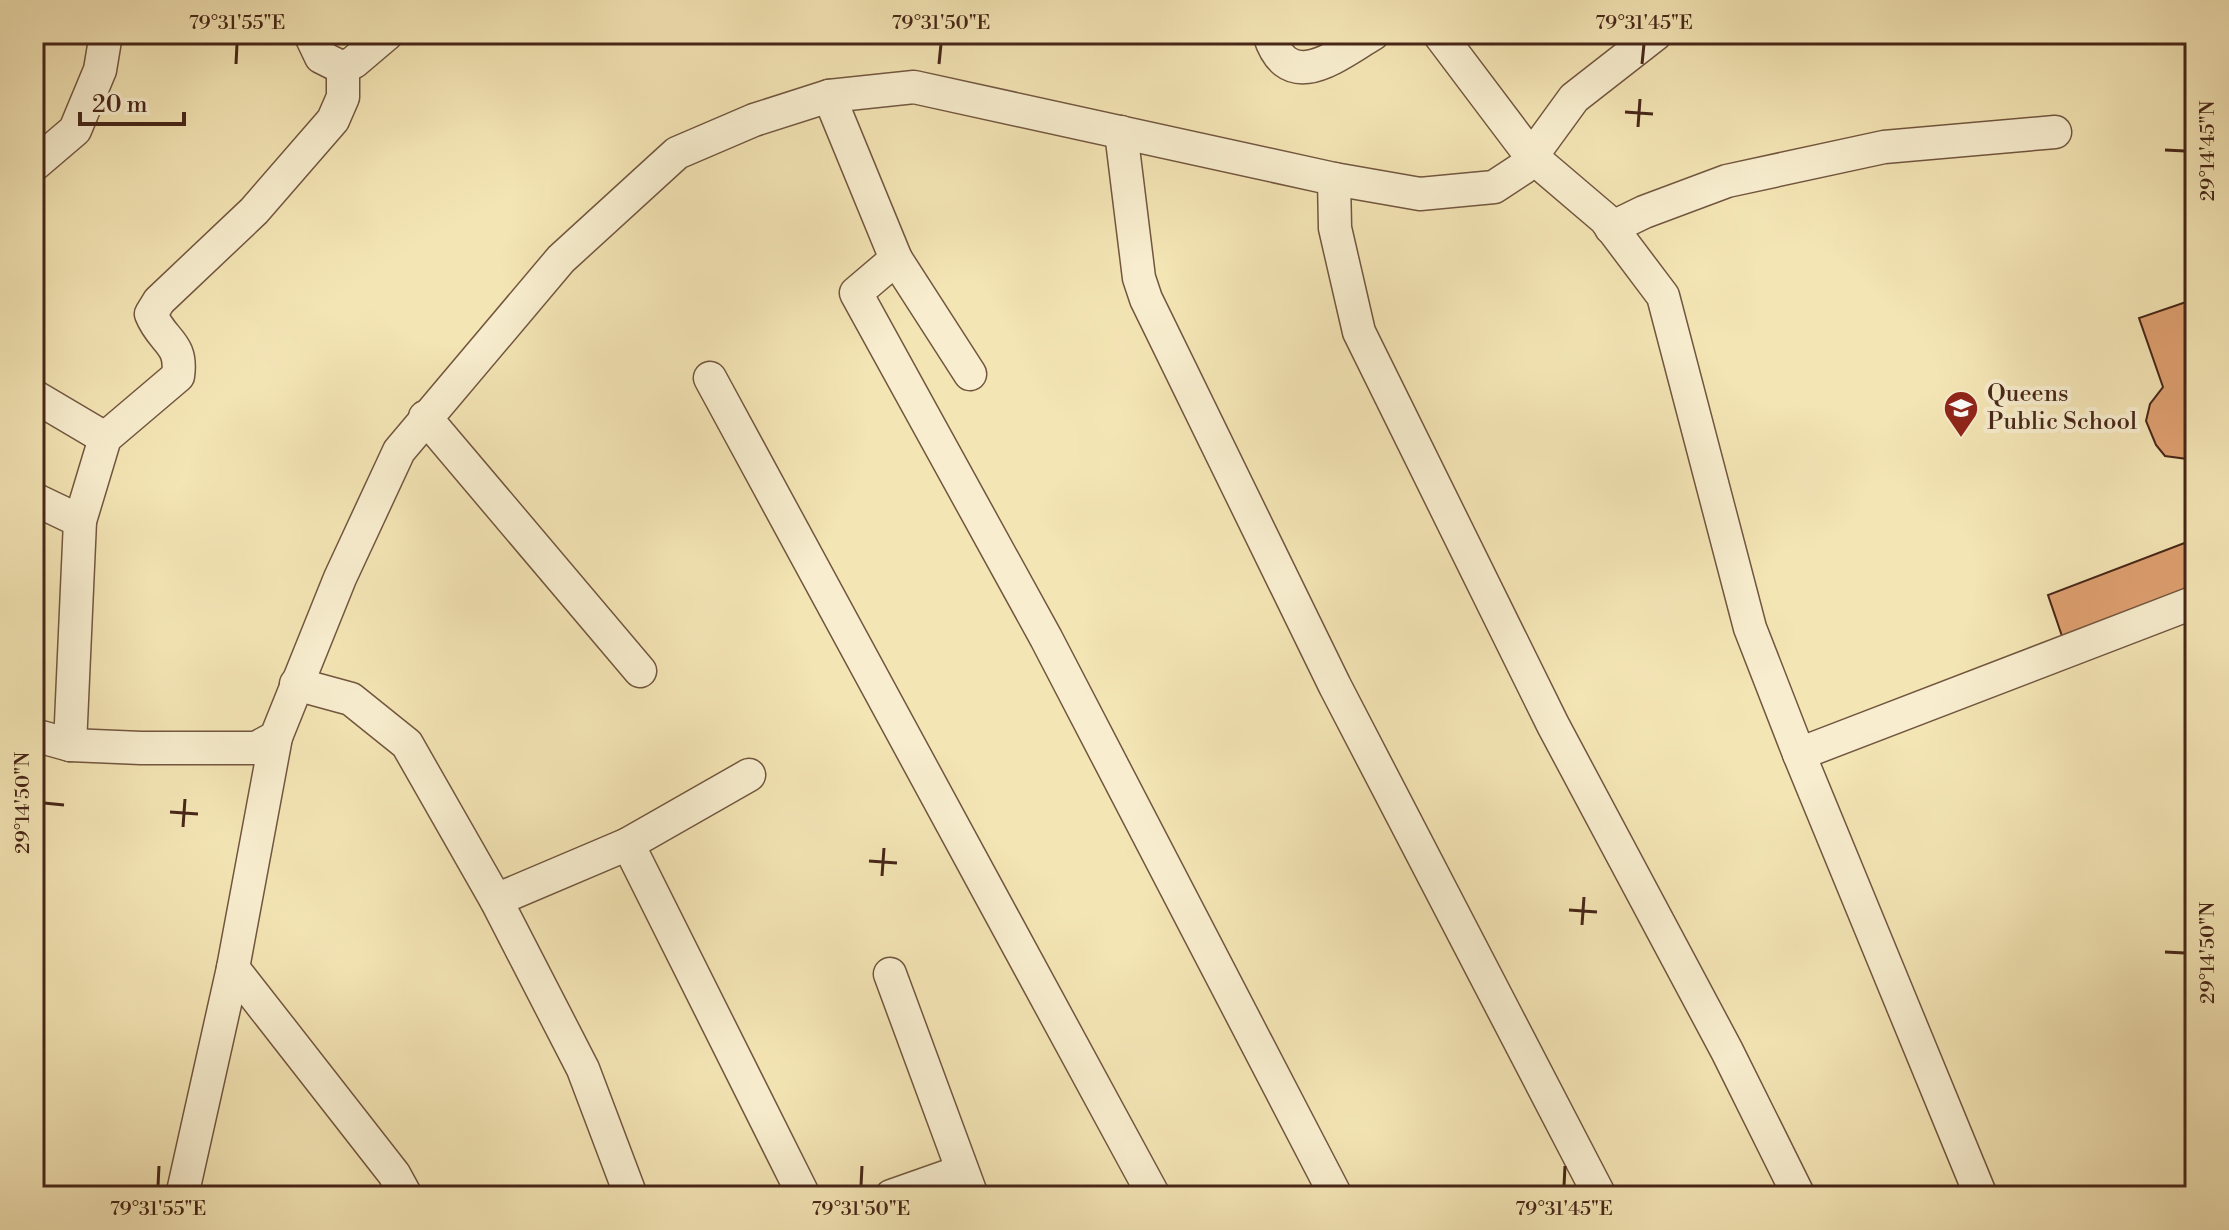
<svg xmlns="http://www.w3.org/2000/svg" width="2229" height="1230" font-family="'Libre Bodoni',serif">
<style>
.building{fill:#dfa070;stroke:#472618;stroke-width:2}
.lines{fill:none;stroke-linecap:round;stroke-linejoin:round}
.street-casing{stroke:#72563f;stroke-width:35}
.street{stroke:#f8eecf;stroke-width:32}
.ticks{fill:none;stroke:#472618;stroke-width:3}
.labels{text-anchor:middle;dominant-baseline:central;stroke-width:8;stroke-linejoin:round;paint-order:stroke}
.poi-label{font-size:24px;fill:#472618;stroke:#f8eecf;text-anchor:start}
.neatline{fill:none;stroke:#472618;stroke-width:3}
.ticks-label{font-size:20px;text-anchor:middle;fill:#472618}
</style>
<rect width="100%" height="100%" fill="#f4e5b5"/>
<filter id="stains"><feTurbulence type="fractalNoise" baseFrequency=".0025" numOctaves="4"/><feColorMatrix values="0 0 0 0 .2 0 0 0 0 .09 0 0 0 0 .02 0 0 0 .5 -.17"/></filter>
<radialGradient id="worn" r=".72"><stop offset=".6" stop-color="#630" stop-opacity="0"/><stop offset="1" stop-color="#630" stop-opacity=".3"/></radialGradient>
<g class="building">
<path d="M2195 299V481L2187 459 2165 456 2156 445 2146 421 2150 404 2163 387 2139 318Z"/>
<path d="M2195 539V590L2063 639 2048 595Z"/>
</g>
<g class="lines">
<g class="street-casing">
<g id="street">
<path d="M310 34 321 57 343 68 354 62 387 34"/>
<path d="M1269 34C1288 97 1337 55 1373 34"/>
<path d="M1439 34 1531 156 1605 219 1663 296 1750 628 1799 754 1981 1196"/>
<path d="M829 96 896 259 856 293 1046 638 1336 1196"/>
<path d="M1121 132 1139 278 1146 299 1335 686 1600 1196"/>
<path d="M34 165 75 130 100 70 106 34"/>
<path d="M1334 179 1335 228 1359 332 1553 725 1727 1051 1799 1196"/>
<path d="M1611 228 1644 212 1727 181 1884 147 2055 132"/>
<path d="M896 259 970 374"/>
<path d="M710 378 1154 1196"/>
<path d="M34 396 105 438"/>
<path d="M425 417 640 671"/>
<path d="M34 499 80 521"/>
<path d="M296 684 351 699 407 744 496 900 583 1069 631 1196"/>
<path d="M34 735 70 745 141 748H256L276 737 340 578 399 451 561 259 677 153 754 120 829 96 914 87 1334 179 1420 194 1494 187 1523 168 1574 98 1656 34"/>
<path d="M276 737 233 968 394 1174 406 1196"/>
<path d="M70 745 80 521 105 438 178 376C183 342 162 342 151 314L159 301 254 211 333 120 343 97V68"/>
<path d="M1799 754 2195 602"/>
<path d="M628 844 804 1196"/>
<path d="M496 900 628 844 749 775"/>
<path d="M890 974 972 1196"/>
<path d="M182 1196 233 968"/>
<path d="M891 1196 962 1171"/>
</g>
</g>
<use href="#street" class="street"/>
</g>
<path class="ticks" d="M236 64 237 44M939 64 941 44M1642 64 1644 44M1625 112 1653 114M1638 127 1640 99M2165 150 2185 151M44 803 64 805M170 812 198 814M183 827 185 799M869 861 897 863M882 876 884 848M1569 910 1597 912M1582 925 1584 897M2165 952 2185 953M158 1186 159 1166M861 1186 862 1166M1564 1186 1565 1166"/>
<defs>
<g id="school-pin" transform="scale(1.8)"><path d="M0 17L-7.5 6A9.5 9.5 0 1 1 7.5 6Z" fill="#8f2418" stroke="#f8eecf"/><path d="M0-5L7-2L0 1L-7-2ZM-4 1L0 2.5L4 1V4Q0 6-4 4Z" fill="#fff"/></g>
</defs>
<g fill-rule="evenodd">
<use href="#school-pin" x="1961" y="408"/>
</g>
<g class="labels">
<g class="poi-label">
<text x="1987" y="394">Queens<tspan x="1987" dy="28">Public School</tspan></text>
</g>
</g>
<rect width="2229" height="1230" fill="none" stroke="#f4e5b5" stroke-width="88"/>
<path d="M80 112v12h104v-12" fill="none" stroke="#472618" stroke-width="4"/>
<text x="92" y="112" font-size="24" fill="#472618" stroke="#f8eecf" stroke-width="6" paint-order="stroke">20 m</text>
<rect x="44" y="44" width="2141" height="1142" class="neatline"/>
<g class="ticks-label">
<text x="237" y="29">79°31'55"E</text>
<text x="941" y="29">79°31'50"E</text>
<text x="1644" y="29">79°31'45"E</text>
<text transform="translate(2207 151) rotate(-90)" y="7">29°14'45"N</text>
<text transform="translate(22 803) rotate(-90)" y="7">29°14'50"N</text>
<text transform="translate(2207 953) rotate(-90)" y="7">29°14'50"N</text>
<text x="158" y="1215">79°31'55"E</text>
<text x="861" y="1215">79°31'50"E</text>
<text x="1564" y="1215">79°31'45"E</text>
</g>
<rect width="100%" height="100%" filter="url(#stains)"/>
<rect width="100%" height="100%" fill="url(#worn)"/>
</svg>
